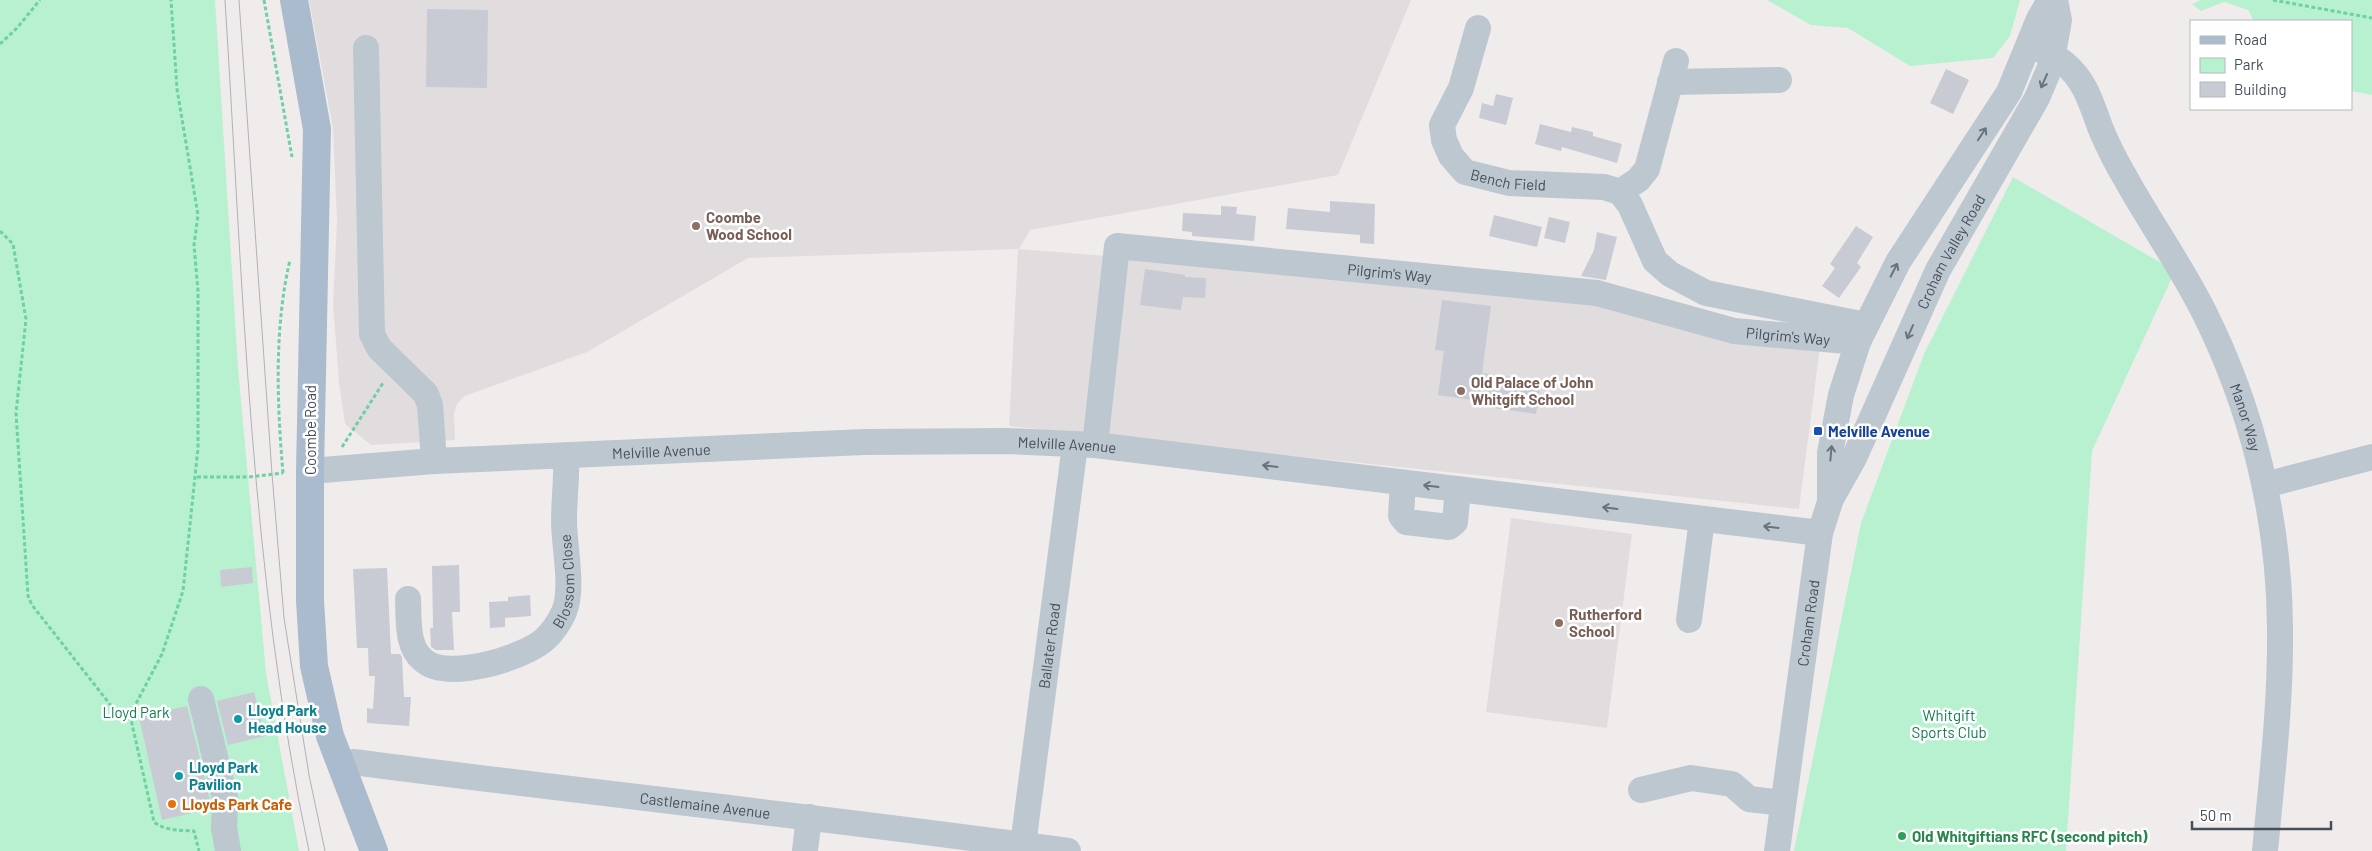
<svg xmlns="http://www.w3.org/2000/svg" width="2372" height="851" font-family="Barlow,sans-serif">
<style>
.education{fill:#e1ddde}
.green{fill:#b7f1d0}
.building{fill:#c8cbd3}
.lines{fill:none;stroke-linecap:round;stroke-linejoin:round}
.path{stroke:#6ed0a3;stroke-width:3;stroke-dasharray:4 2.5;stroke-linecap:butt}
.minor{stroke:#bcc7d0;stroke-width:26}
.major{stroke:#aabbce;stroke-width:28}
.tram{stroke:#aeb2b8;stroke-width:1}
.oneway{stroke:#68737e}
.education-dot{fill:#8d6e63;stroke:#fff;stroke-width:2}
.transit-dot{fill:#1a4fb4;stroke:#fff;stroke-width:2}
.culture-dot{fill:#0f9aa8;stroke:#fff;stroke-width:2}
.food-dot{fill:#e8710a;stroke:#fff;stroke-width:2}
.leisure-dot{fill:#2e9e5b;stroke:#fff;stroke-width:2}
.labels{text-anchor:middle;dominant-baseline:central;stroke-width:5;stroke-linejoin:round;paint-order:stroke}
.street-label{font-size:15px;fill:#444f5b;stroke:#fff}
.education-label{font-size:15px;font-weight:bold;fill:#785e54;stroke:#fff;text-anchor:start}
.transit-label{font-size:15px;font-weight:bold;fill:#164399;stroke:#fff;text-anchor:start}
.culture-label{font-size:15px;font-weight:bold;fill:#0d838f;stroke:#fff;text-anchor:start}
.park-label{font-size:15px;fill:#11804d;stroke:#fff}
.food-label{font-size:15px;font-weight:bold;fill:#c56008;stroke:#fff;text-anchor:start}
.leisure-label{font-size:15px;font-weight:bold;fill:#27864d;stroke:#fff;text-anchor:start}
</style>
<rect width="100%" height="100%" fill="#f0ecec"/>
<g class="education">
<path d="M309 0H1411L1338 175 1030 230 1019 249 1107 256 1087 434 1009 426 1018 249 748 258 587 352 465 396 457 404 454 414 455 440 371 445 345 424 339 383 333 304 337 222 333 128Z"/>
<path d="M1123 258 1596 297 1820 347 1799 509 1103 436Z"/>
<path d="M1511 518 1632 534 1607 728 1486 712Z"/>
</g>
<g class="green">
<path d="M0 0H215L238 368 266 673 299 851H0Z"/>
<path d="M1767 0H2020L2010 36 1993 58 1910 66 1848 28 1811 25Z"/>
<path d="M2201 0H2372V95L2351 91V21H2254L2248 10 2224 2 2201 11 2192 4Z"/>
<path d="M2013 177 2175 271 2092 451 2066 851H1794L1861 523 1924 354Z"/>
</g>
<g class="building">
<path d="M427 9 488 10 487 88 426 87Z"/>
<path d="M1946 69 1969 80 1953 114 1930 103Z"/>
<path d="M1496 94 1513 98 1506 125 1479 118 1482 103 1493 106Z"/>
<path d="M1540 124 1571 132 1572 127 1593 132V136L1622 144 1617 163 1562 147 1561 151 1535 144Z"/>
<path d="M1330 201 1375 204 1374 244 1360 243V235L1286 229 1288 208 1330 212Z"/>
<path d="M1221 206 1237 207 1236 214 1256 216 1254 241 1192 236V232L1182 231 1183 213 1221 215Z"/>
<path d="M1494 215 1542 227 1537 247 1489 236Z"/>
<path d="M1549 217 1570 222 1565 243 1544 238Z"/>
<path d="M1856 226 1873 237 1857 263 1861 267 1839 298 1822 286 1835 268 1830 264Z"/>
<path d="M1597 232 1617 237 1606 280 1581 276 1594 250Z"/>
<path d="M1145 269 1185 275V277L1206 278 1205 298 1183 297 1181 310 1140 305Z"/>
<path d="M1442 300 1491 306 1482 373 1541 381 1536 414 1479 406 1480 401 1438 395 1444 351 1435 350Z"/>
<path d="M459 565 460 612H452L454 650H436L431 647 430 628H433L432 566Z"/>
<path d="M252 567 253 583 221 587 220 570Z"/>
<path d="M387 568 391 654H400L402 657 404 697H411L409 726 367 723V708L373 709 375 676H369L368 648H357L353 569Z"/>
<path d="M530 595 531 616 505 618V627L490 628 489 602 508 601V597Z"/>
<path d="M254 692 265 736 228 745 217 701Z"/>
<path d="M187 706 210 800V809L162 820 139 717Z"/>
</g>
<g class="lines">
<g class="path">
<path d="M264 0 292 157"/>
<path d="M2273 0 2372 18"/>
<path d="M0 44 17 28 40 0"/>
<path d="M0 231 13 244 26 319 16 413 28 596 32 605 116 712 122 715H130L154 822C165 831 180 830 194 831L199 851"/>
<path d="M342 447 383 383"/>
<path d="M283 473C277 404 274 328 290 260"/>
<path d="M197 477H248L283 473"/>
<path d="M130 715 162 654 183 591 198 448V291L194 245 198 215 177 89 171 0"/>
</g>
<g class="minor">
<path id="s1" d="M1478 28 1461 88 1442 125 1444 140 1451 156 1465 172 1509 183 1604 187 1620 192 1630 205 1655 261 1670 274 1706 293 1866 325"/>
<path id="s2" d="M2030 45C2042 51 2055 55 2065 64 2087 82 2092 107 2102 132 2109 148 2117 164 2126 179 2151 224 2181 266 2204 312 2253 410 2279 518 2280 627 2281 702 2272 776 2265 851"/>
<path d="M366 48 372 334 379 348 426 394 430 405 434 461"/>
<path d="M1670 82 1779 80"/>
<path d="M1620 192 1638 180 1647 169 1676 61"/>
<path id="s3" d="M1095 445 1117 246 1597 293 1734 331 1858 342"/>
<path id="s4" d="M310 471 434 461 864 442 1008 441 1095 445 1820 533"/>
<path d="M1403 483 1401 516 1406 522 1449 527 1455 522 1458 489"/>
<path d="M2265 485 2372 457"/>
<path id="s5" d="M1831 499 1854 458 1938 270 2037 98 2051 65 2059 20 2055 0"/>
<path id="s6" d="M408 599C409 619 406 646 423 660 447 682 523 658 544 640 553 632 559 623 564 612 574 587 564 548 564 521 564 499 567 478 566 457"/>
<path d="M1689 620 1702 519"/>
<path d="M201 699 225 798 224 828 228 851"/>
<path id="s7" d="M340 764 353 762C591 793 830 818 1068 851"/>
<path d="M1641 790 1691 778 1732 784 1749 799 1783 803"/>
<path id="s8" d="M1023 845 1075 445"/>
<path d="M805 851 809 817"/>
<path id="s9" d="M1777 851 1820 533 1830 502V453L1841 395 1858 342 1898 262 2009 92 2039 19 2050 0"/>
</g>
<path class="major" d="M294 0 317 129 310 471V600L314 666 330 736 374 851"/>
<g class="tram">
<path d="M225 0C243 282 250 574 309 851"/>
<path d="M239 0 272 474 284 618 309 775 325 851"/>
</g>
</g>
<defs><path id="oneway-shaft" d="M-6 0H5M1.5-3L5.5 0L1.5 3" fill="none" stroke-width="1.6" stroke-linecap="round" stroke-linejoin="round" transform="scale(1.25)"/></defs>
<g class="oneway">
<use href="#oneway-shaft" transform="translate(2044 81) rotate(114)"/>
<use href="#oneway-shaft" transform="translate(1982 134) rotate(-57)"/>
<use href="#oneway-shaft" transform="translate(1894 270) rotate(-63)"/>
<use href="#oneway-shaft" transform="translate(1910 332) rotate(114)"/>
<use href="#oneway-shaft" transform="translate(1831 453) rotate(-85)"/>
<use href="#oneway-shaft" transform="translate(1270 466) rotate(-173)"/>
<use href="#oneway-shaft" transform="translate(1431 486) rotate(-173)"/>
<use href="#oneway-shaft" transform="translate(1610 508) rotate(-173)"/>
<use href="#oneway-shaft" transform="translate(1771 527) rotate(-173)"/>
</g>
<g class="education-dot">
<circle cx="696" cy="226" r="5"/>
<circle cx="1461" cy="391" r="5"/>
<circle cx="1559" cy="623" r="5"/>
</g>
<rect class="transit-dot" x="1813" y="426" width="10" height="10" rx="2.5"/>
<g class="culture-dot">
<circle cx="238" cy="719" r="5"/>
<circle cx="179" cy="776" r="5"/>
</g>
<circle class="food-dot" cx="172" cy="804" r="5"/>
<circle class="leisure-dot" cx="1902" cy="836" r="5"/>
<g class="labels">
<g class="street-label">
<text stroke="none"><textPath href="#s1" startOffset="202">Bench Field</textPath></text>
<text stroke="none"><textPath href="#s5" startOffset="275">Croham Valley Road</textPath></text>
<text stroke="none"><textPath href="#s3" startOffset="474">Pilgrim's Way</textPath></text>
<text stroke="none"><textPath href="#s3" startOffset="879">Pilgrim's Way</textPath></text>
<text stroke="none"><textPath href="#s2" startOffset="439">Manor Way</textPath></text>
<text transform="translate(310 430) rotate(-90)">Coombe Road</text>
<text stroke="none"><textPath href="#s4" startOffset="758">Melville Avenue</textPath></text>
<text stroke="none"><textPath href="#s4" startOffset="352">Melville Avenue</textPath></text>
<text stroke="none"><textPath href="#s6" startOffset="259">Blossom Close</textPath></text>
<text stroke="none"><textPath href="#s9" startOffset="230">Croham Road</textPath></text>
<text stroke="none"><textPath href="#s8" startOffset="201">Ballater Road</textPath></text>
<text stroke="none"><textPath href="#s7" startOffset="368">Castlemaine Avenue</textPath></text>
</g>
<g class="education-label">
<text x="706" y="217">Coombe<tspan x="706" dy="17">Wood School</tspan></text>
<text x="1471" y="382">Old Palace of John<tspan x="1471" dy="17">Whitgift School</tspan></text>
<text x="1569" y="614">Rutherford<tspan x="1569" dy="17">School</tspan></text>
</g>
<g class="transit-label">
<text x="1828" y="431">Melville Avenue</text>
</g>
<g class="culture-label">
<text x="248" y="710">Lloyd Park<tspan x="248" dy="17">Head House</tspan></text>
<text x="189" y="767">Lloyd Park<tspan x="189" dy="17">Pavilion</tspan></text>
</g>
<g class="park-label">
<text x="136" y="712">Lloyd Park</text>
<text x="1949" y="715">Whitgift<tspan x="1949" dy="17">Sports Club</tspan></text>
</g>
<g class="food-label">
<text x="182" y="804">Lloyds Park Cafe</text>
</g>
<g class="leisure-label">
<text x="1912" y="836">Old Whitgiftians RFC (second pitch)</text>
</g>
</g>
<rect x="2190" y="20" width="162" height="90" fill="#ffffff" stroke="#b4b9bd"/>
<rect x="2200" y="36" width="25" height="8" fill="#aabbce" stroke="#b4b9bd"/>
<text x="2234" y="45" font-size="15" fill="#444f5b">Road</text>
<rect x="2200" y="58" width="25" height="15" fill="#b7f1d0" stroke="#b4b9bd"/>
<text x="2234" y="70" font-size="15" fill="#444f5b">Park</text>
<rect x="2200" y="82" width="25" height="15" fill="#c8cbd3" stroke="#b4b9bd"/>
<text x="2234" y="95" font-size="15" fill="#444f5b">Building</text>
<path d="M2192 821v8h139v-8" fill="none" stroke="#444f5b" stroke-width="2.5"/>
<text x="2200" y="821" font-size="15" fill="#444f5b" stroke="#ffffff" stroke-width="4" paint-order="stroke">50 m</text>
</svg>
